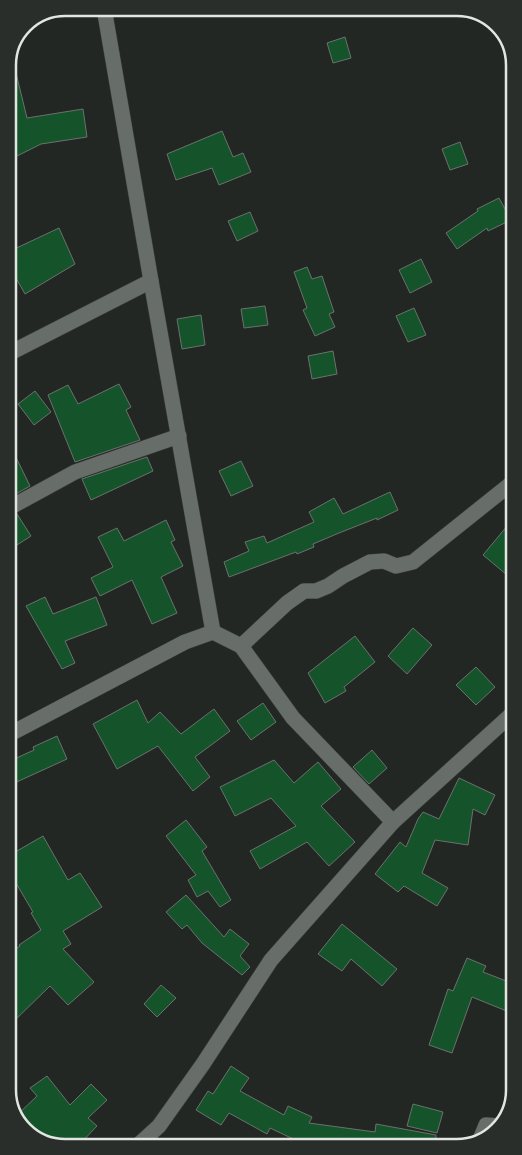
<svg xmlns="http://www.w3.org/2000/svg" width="522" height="1155" font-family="'Asap Condensed',sans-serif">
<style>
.building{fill:#15542b;stroke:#6b716c}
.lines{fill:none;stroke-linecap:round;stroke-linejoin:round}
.minor-casing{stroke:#3f4340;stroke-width:16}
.minor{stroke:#676d68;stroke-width:15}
.rim{fill:none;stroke:#e2e5e2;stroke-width:2.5}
</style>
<rect width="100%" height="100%" fill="#222723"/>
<g class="building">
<path d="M345 37 351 58 333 63 327 43Z"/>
<path d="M15 69 27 118 83 109 87 137 41 144 13 158 8 147V70Z"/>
<path d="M222 131 233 157 243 153 251 172 219 185 212 168 176 180 167 154Z"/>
<path d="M460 142 468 164 450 170 442 149Z"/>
<path d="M499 198 511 220 488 231 487 228 457 249 446 233 478 211 477 209Z"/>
<path d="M250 212 258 231 237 241 228 221Z"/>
<path d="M59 228 75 264 25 294 8 264V252Z"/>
<path d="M421 259 432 282 410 293 399 270Z"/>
<path d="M307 267 312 279 322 276 334 312 329 314 335 327 315 336 303 310 307 308 294 272Z"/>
<path d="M265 306 268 325 244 328 241 309Z"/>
<path d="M414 308 426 335 408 342 396 316Z"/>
<path d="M201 315 205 345 182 349 177 319Z"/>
<path d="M333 351 337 374 312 379 308 356Z"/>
<path d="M119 384 131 407 126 410 140 440 75 462 48 395 68 385 78 404Z"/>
<path d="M35 391 51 412 34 425 18 404Z"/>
<path d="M9 443 30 486 14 495 9 486Z"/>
<path d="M147 457 153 471 91 500 82 479Z"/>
<path d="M241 461 253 486 231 496 219 471Z"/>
<path d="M390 492 398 510 377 520V518L339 533 313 544 314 547 297 554 296 552 229 577 224 562 249 551 245 542 264 536 267 543 314 522 309 512 334 498 343 514Z"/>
<path d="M17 514 31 536 9 550V517Z"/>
<path d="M513 519V580L483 555Z"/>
<path d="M166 520 175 540 171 542 183 566 161 577 177 613 152 624 132 580 100 596 91 578 113 567 98 537 117 528 124 541Z"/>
<path d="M45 597 53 614 96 597 107 625 65 641 75 663 62 669 26 606Z"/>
<path d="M413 628 432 645 407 674 388 656Z"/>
<path d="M355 636 375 662 344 687 346 691 325 703 308 673Z"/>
<path d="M476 667 495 687 476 705 456 685Z"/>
<path d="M137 700 148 723 160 712 181 734 214 709 230 731 195 757 210 777 193 791 158 746 117 769 93 724Z"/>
<path d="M263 703 276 722 251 740 237 721Z"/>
<path d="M57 736 67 759 10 785V761L34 750 33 747Z"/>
<path d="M372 750 387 768 369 784 353 767Z"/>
<path d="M274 760 294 783 318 762 341 789 321 806 355 842 329 866 307 842 260 869 250 851 296 826 271 798 235 816 220 787Z"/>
<path d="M459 778 495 795 485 815 473 809 468 845 435 840 422 873 448 888 437 906 404 886 398 892 375 874 400 842 406 847 418 819 423 812 439 819Z"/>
<path d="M186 820 207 847 202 851 231 900 220 907 208 891 197 897 188 880 196 875 166 836Z"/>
<path d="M43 836 68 880 80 873 102 907 63 931 71 944 63 949 94 982 68 1005 50 986 10 1025V953L20 946 19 945 41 930 31 913 33 912 10 873V855Z"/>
<path d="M186 895 224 937 230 929 249 944 240 956 250 967 242 975 202 943 187 925 182 929 166 912Z"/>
<path d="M342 924 397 969 382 986 351 959 342 971 318 954Z"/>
<path d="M467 958 486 966 483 972 514 984V1014L472 997 452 1053 429 1045 448 989 453 991Z"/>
<path d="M161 985 176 998 157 1017 144 1004Z"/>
<path d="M231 1066 249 1078 240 1091 284 1115 288 1106 312 1117 309 1123 375 1132 376 1124 436 1135V1145L308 1146 270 1128 267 1134 229 1113 221 1125 196 1110 208 1091 213 1094Z"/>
<path d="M47 1076 70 1105 91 1084 107 1100 88 1118 97 1126 77 1147H61L30 1136 16 1116 37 1096 30 1088Z"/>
<path d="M413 1104 443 1112 437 1133 407 1126Z"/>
</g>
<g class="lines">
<g class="minor-casing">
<g id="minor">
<path d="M151 281 213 632"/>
<path d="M8 354 151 281 104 8"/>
<path d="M9 508 75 472 179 436"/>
<path d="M241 646 287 603 304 591H316L328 586 343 576 370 562 384 561 396 566 413 562 513 482"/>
<path d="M10 734 185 642 213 632 241 646 293 718 393 822"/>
<path d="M479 1142 486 1125 501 1126"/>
<path d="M136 1147 159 1126 203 1064 271 960 393 822 513 713"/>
</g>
</g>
<use href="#minor" class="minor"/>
</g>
<path d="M0 0H522V1155H0ZM65 16H457A49 49 0 0 1 506 65V1090A49 49 0 0 1 457 1139H65A49 49 0 0 1 16 1090V65A49 49 0 0 1 65 16Z" fill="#292e2a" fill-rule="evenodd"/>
<path class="rim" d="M65 16H457A49 49 0 0 1 506 65V1090A49 49 0 0 1 457 1139H65A49 49 0 0 1 16 1090V65A49 49 0 0 1 65 16Z"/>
</svg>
